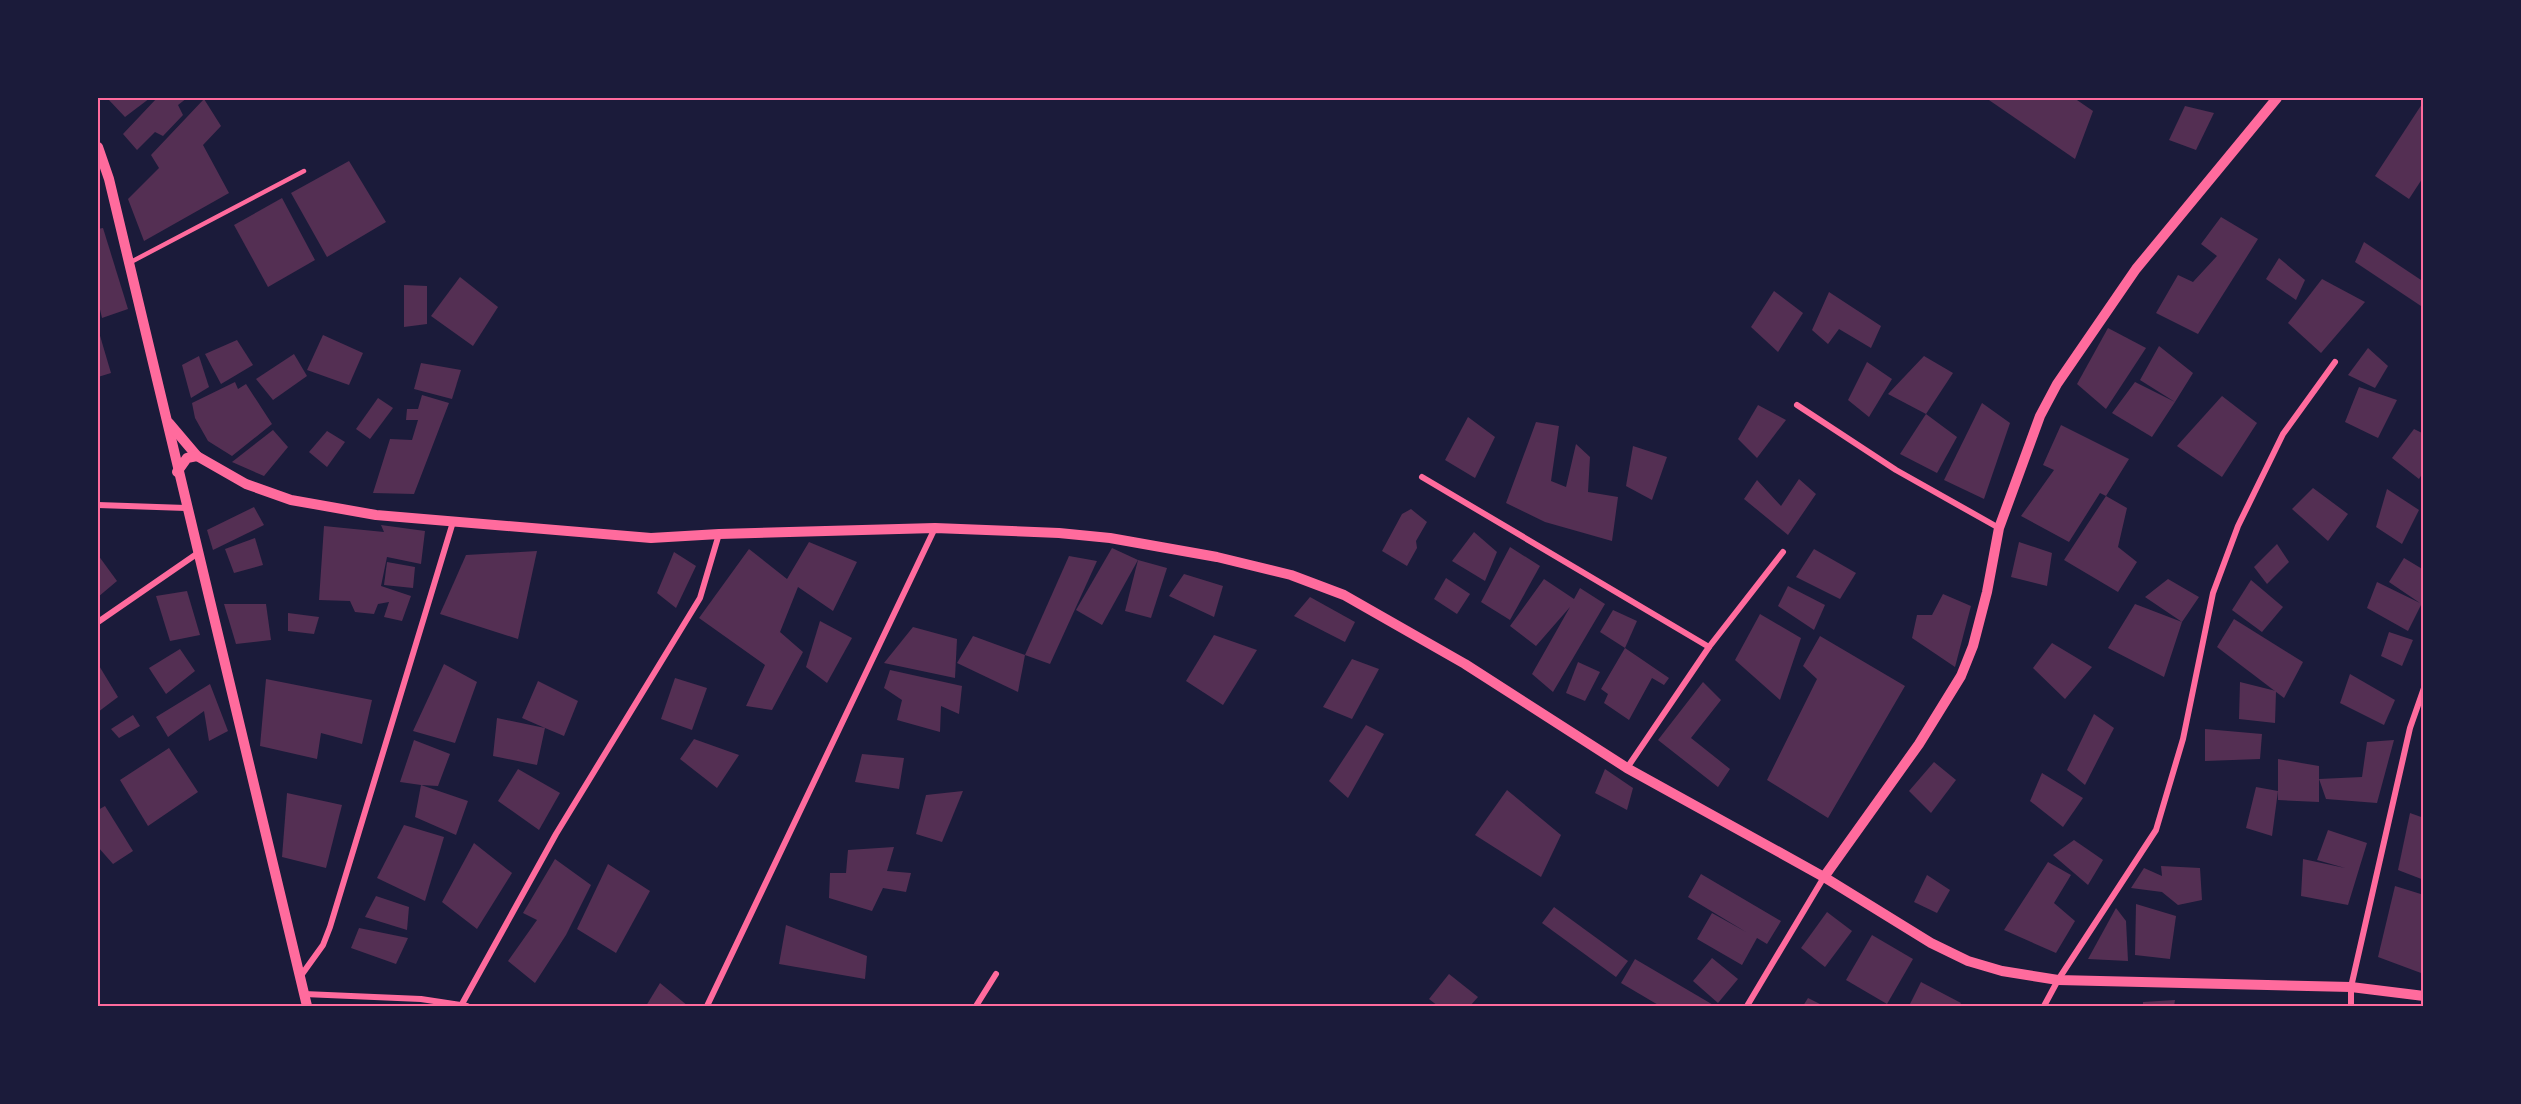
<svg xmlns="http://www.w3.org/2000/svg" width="2521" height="1104" font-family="Overpass,sans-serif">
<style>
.building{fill:#542f53}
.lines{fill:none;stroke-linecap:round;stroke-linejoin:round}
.service{stroke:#ff6b9d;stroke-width:4.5}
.minor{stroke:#ff6b9d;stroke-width:6}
.tertiary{stroke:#ff6b9d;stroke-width:10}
.neatline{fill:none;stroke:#ff6b9d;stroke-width:2}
</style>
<rect width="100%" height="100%" fill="#1b1b3a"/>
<g class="building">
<path d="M111 98H150L125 117 108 99Z"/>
<path d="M157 98H187L178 105 183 115 163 136 155 132 137 150 123 134Z"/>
<path d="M1986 98H2074L2093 111 2075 159Z"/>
<path d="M204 99 221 126 203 145 229 193 144 241 128 199 159 168 151 155Z"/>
<path d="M2424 101V176L2409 199 2375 176Z"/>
<path d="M2185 106 2214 113 2196 150 2169 140Z"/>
<path d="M349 161 386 222 327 257 291 193Z"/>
<path d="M282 198 315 260 268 287 234 225Z"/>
<path d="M2221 217 2258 239 2198 334 2156 313 2178 275 2193 282 2217 256 2201 244Z"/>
<path d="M103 228 128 309 102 318 98 301V229Z"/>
<path d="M2364 242 2424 282V308L2355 262Z"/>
<path d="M2279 258 2305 280 2296 300 2266 279Z"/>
<path d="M460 277 498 307 473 346 431 316Z"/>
<path d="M2322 279 2365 302 2321 353 2288 323Z"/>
<path d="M404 285 427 286V324L404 327Z"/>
<path d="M1774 291 1803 313 1778 352 1751 327Z"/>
<path d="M1829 292 1881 326 1871 348 1839 329 1828 344 1812 330Z"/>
<path d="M2108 328 2146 348 2106 409 2077 384Z"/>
<path d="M98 329 111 373 98 377Z"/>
<path d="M323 335 363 353 349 385 307 370Z"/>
<path d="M237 340 253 365 221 384 205 354Z"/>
<path d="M2159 346 2193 373 2175 402 2152 437 2112 413 2135 382 2175 402 2140 380Z"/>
<path d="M2368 348 2388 366 2375 388 2348 375Z"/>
<path d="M294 354 307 376 273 400 256 379Z"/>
<path d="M199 356 209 387 191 398 182 365Z"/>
<path d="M1924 356 1953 373 1926 414 1888 394Z"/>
<path d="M1867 362 1892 379 1869 417 1848 400Z"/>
<path d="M421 363 461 370 452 399 414 389Z"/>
<path d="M235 382 238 389 246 384 272 424 232 456 208 441 195 418 192 403Z"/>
<path d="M2359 387 2397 400 2378 438 2345 422Z"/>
<path d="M422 395 449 403 414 494 373 493 390 439 412 440 418 420H406L407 409H418Z"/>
<path d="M2222 396 2257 423 2222 477 2177 446Z"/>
<path d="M378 398 393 408 370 439 356 429Z"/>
<path d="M1982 403 2010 423 1984 499 1944 480Z"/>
<path d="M1758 405 1786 420 1757 458 1738 439Z"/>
<path d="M1926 414 1957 437 1937 473 1900 454Z"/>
<path d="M1468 417 1495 437 1475 478 1445 460Z"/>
<path d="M1536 422 1559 426 1551 481 1566 487 1576 444 1590 457 1588 492 1618 497 1612 541 1545 522 1506 503Z"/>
<path d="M2061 425 2129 459 2106 496 2127 508 2118 547 2137 562 2118 592 2064 560 2106 496 2100 493 2069 542 2021 516 2054 470 2043 465Z"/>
<path d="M2414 429 2424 434V471L2419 479 2392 458Z"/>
<path d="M273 430 288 447 264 476 232 462Z"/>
<path d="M327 431 345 442 327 467 309 452Z"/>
<path d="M1633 446 1667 457 1652 500 1626 486Z"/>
<path d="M1799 479 1816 494 1788 535 1744 499 1757 480 1781 506Z"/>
<path d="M2313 488 2348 514 2328 541 2292 509Z"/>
<path d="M2387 489 2419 510 2402 544 2376 527Z"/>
<path d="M254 507 264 525 213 550 207 530Z"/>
<path d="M1411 509 1427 522 1416 541 1417 548 1407 566 1382 551 1402 514Z"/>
<path d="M381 525 425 531 421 564 387 557 381 586 411 596 402 621 384 617 389 602 378 604 374 614 355 612 350 601 319 600 324 526 384 532Z"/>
<path d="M1474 532 1497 552 1485 581 1452 561Z"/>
<path d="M255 538 263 565 234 573 225 549Z"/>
<path d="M809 542 857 562 833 611 798 587 780 632 803 652 772 710 746 706 765 665 699 618 749 549 787 579Z"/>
<path d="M2019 542 2052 553 2047 586 2011 577Z"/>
<path d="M2277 544 2289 562 2267 584 2254 567Z"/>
<path d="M1510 547 1540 566 1510 620 1481 602Z"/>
<path d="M1112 548 1138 560 1102 625 1076 610Z"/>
<path d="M1814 549 1856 573 1840 599 1796 577Z"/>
<path d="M537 551 518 639 440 614 466 555Z"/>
<path d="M674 552 696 566 676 608 657 593Z"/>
<path d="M98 555 117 581 98 597Z"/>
<path d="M1069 556 1097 561 1050 664 1025 655Z"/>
<path d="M2404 558 2424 570V599L2408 631 2367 608 2377 582 2420 603 2389 582Z"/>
<path d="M1138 560 1167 568 1151 618 1125 611Z"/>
<path d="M387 562 415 567 413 588 384 585Z"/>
<path d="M1184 574 1223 586 1214 617 1169 596Z"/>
<path d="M1446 578 1470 594 1457 614 1434 599Z"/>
<path d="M1544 579 1574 599 1580 588 1605 604 1553 692 1532 674 1570 607 1536 646 1510 626Z"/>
<path d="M2168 579 2199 597 2182 622 2164 677 2108 648 2135 604 2182 622 2145 597Z"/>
<path d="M2251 580 2283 607 2262 632 2232 610Z"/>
<path d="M1788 586 1825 605 1814 630 1778 606Z"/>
<path d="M187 591 200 635 170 641 156 596Z"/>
<path d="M1943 594 1971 606 1955 667 1912 638 1917 615H1932Z"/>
<path d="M1310 597 1355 622 1345 642 1294 616Z"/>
<path d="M224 604H266L271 640 236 644Z"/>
<path d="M1613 610 1637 621 1625 648 1600 632Z"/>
<path d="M288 613 319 617 314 634 288 631Z"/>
<path d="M1760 614 1801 638 1780 700 1735 660Z"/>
<path d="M2234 619 2303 662 2284 698 2217 647Z"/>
<path d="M820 621 852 638 827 683 806 667Z"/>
<path d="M913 627 957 639 955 678 884 663Z"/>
<path d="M2389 632 2413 640 2402 666 2381 656Z"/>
<path d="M1214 635 1257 650 1223 705 1186 681Z"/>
<path d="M973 636 1025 655 1018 692 957 663Z"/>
<path d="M1820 636 1905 686 1828 818 1767 780 1817 679 1803 666Z"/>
<path d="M2052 643 2092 667 2065 699 2033 668Z"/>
<path d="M1625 648 1669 678 1664 685 1652 678 1629 720 1604 703 1608 694 1601 689Z"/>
<path d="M180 649 195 671 166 694 149 668Z"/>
<path d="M1352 659 1379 669 1352 719 1323 707Z"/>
<path d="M1578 662 1600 672 1585 701 1566 693Z"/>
<path d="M98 664 118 697 98 712Z"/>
<path d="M444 664 477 682 455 743 413 731Z"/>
<path d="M890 670 962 686 959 714 941 706 940 732 897 720 902 700 884 688Z"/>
<path d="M2350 674 2395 700 2384 725 2340 703Z"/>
<path d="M675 678 707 688 692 730 661 719Z"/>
<path d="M266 679 372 700 362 744 321 733 317 759 260 746Z"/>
<path d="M538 681 578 701 564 736 545 728 537 765 493 756 497 718 545 728 522 718Z"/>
<path d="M1703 682 1721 700 1691 738 1730 769 1718 787 1658 740Z"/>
<path d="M2240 682 2276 691 2275 723 2239 719Z"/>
<path d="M210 684 228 731 209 741 204 711 168 737 156 717Z"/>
<path d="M2094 714 2114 728 2085 785 2067 770Z"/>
<path d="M133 715 140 726 119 738 111 729Z"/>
<path d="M1366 725 1384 734 1348 798 1329 781Z"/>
<path d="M2205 729 2262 734 2260 759 2205 761Z"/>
<path d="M694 739 739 755 717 788 680 759Z"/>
<path d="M414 740 450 754 438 786 421 785 468 801 456 835 415 817 421 785 400 782Z"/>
<path d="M2394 740 2377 803 2326 799 2319 779V802L2278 800V791L2272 836 2246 828 2256 787 2278 791V759L2319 766V779L2362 777 2367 742Z"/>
<path d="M169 748 198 792 148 826 120 780Z"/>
<path d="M862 754 904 758 899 789 855 782Z"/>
<path d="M1934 762 1956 780 1931 813 1909 791Z"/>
<path d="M518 769 560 793 539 830 498 801Z"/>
<path d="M1605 769 1633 788 1627 810 1595 793Z"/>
<path d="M2042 773 2083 798 2063 827 2030 801Z"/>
<path d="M1507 790 1561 835 1541 877 1475 835Z"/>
<path d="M963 791 942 842 916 834 926 795Z"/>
<path d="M287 793 342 805 326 868 282 857Z"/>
<path d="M105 806 133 851 113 864 98 847V810Z"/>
<path d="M2410 813 2424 818V880L2398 870Z"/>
<path d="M404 825 444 837 425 901 377 878Z"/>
<path d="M2328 830 2367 843 2348 905 2301 896 2303 859 2345 868 2317 860Z"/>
<path d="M2074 840 2103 860 2088 885 2053 855Z"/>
<path d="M474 843 512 873 477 929 442 902Z"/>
<path d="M894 847 887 871 911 873 906 892 883 888 872 911 829 898 830 873H846L848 850Z"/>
<path d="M555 859 591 885 566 935 535 983 508 961 537 920 523 913Z"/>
<path d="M2048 862 2071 875 2054 903 2075 921 2056 953 2004 930Z"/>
<path d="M608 864 650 891 616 953 577 929Z"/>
<path d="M2161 866 2200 868 2202 900 2178 905 2162 892 2131 888 2144 868 2162 876Z"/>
<path d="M1701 874 1781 921 1767 944 1757 938 1742 965 1697 939 1712 913 1746 932 1688 897Z"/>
<path d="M1927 875 1950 890 1937 913 1914 902Z"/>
<path d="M2395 886 2424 895V957L2421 973 2378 957Z"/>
<path d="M376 896 409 907 407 930 365 917Z"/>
<path d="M2136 904 2176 916 2170 959 2135 955Z"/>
<path d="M1554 907 1628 961 1616 977 1542 923Z"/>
<path d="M2116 908 2126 921 2128 961 2088 959Z"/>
<path d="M1827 912 1852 931 1825 967 1801 948Z"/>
<path d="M786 925 867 956 865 979 779 964Z"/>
<path d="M359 928 408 938 396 964 351 948Z"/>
<path d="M1872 935 1913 959 1887 1004 1846 980Z"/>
<path d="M1712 958 1738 979 1718 1003 1693 981Z"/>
<path d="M1635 959 1715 1006H1660L1621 983Z"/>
<path d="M1449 974 1478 997 1470 1006H1438L1429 999Z"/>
<path d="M1921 982 1961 1003 1959 1006H1909Z"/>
<path d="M660 983 688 1006H646Z"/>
<path d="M1808 998 1824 1006H1803Z"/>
<path d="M2175 1000 2174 1006H2143V1002Z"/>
</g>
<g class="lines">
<path class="service" d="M129 263 304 171"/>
<g class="minor">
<path d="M1797 405 1896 470 1999 528"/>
<path d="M1422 477 1709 647"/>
<path d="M98 505 186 508"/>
<path d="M98 622 198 553"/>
<path d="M1627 768 1709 647 1783 552"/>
<path d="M300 977 323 945 330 927 453 522"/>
<path d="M304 994 421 999 467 1006"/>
<path d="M462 1004 556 834 700 598 719 534"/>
<path d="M707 1006 935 528"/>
<path d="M976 1006 996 974"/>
<path d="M1747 1006 1824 877"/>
<path d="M2044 1006 2058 980 2156 830 2183 739 2213 593 2238 526 2283 434 2335 362"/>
<path d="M2351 1006V987L2410 728 2424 688"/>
</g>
<g class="tertiary">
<path d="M98 147 109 179 307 1006"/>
<path d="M169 423 197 456 246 484 291 500 376 515 651 538 719 534 935 528 1059 533 1110 538 1217 557 1291 575 1344 595 1465 664 1627 768 1824 877 1931 943 1968 961 2002 971 2058 980 2351 987 2424 996"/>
<path d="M177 472 187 458 197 456"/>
<path d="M1824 877 1919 744 1961 676 1973 646 1987 592 1999 528 2040 416 2057 384 2136 269 2277 98"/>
</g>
</g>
<rect width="2521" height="1104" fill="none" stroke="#1b1b3a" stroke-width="198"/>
<rect x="99" y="99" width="2323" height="906" class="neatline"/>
</svg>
